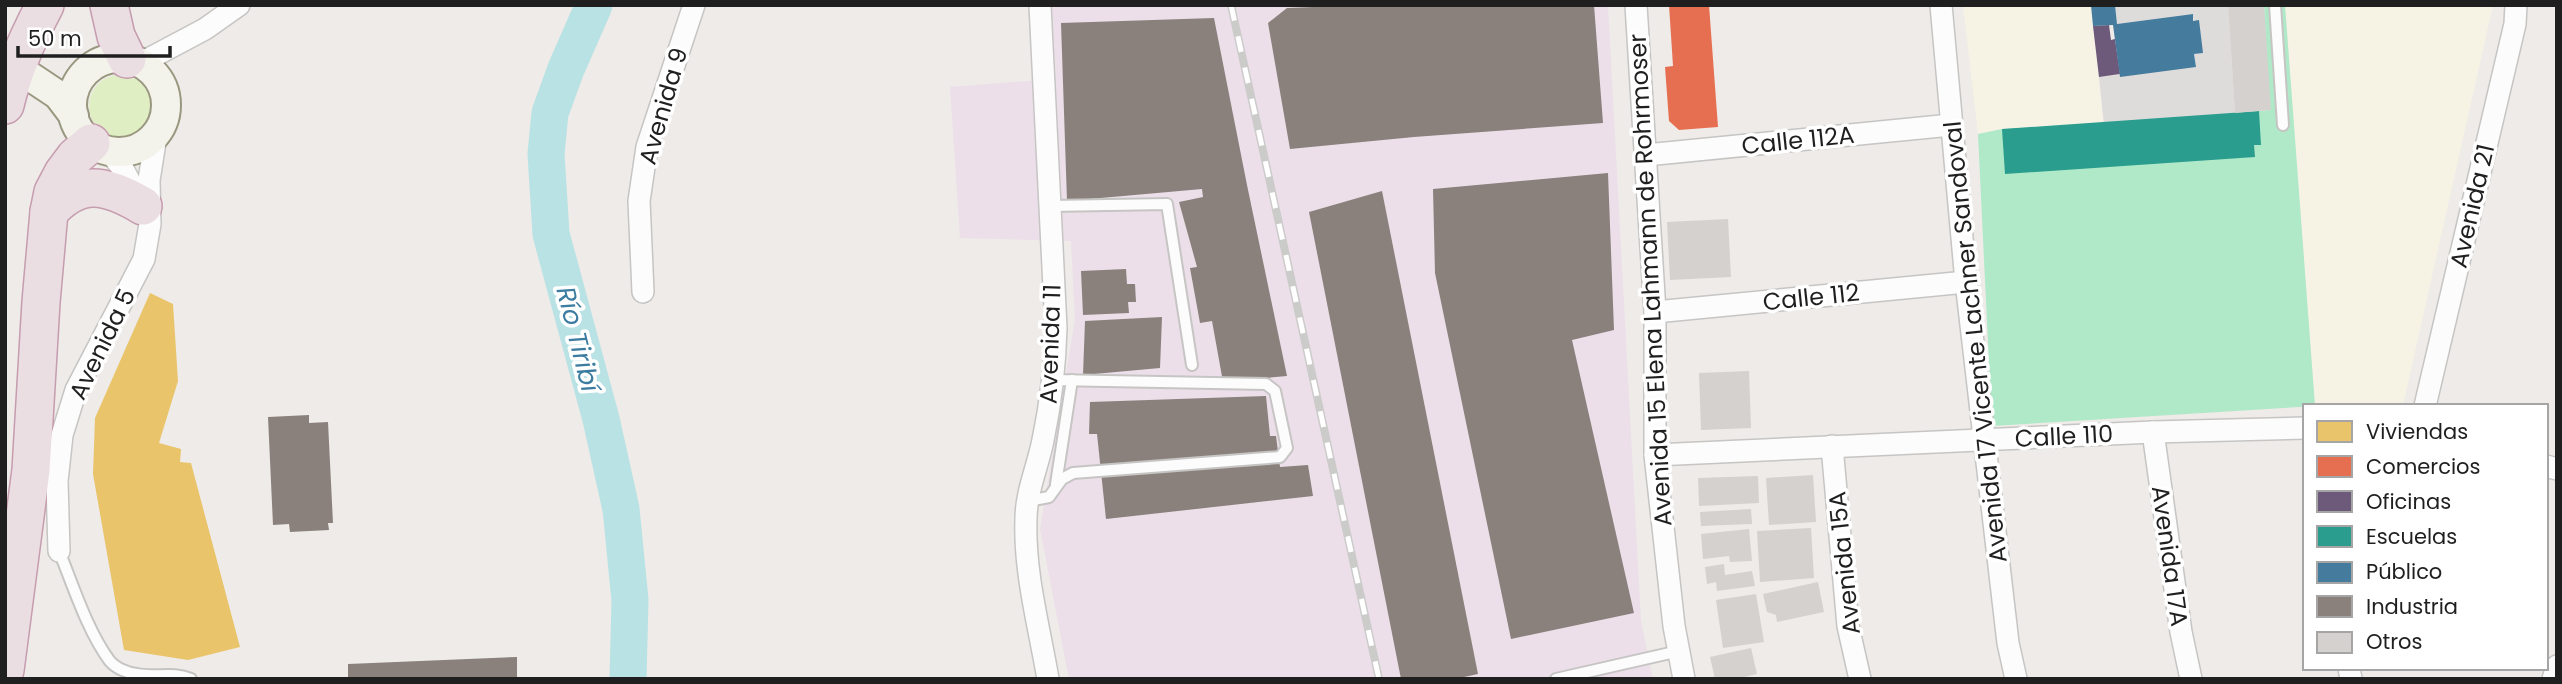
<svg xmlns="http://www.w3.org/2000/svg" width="2562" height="684" font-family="Poppins,sans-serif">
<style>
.industrial{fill:#ecdfe9}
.education{fill:#f7f3e4}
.grass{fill:#e0eec4}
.pitch{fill:#afe9c8}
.parking{fill:#dedcdb}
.homes{fill:#e9c46a}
.shops{fill:#e76f51}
.offices{fill:#6d597a}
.schools{fill:#2a9d8f}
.public{fill:#457b9d}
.industry{fill:#8a817c}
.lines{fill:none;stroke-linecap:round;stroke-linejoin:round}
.river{stroke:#b8e2e4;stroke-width:37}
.building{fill:#d5d1ce}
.lane-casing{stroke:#c6c5c4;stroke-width:14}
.street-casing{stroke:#c6c5c4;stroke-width:24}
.secondary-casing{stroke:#99977f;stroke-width:32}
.highway-casing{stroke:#c69caf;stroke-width:40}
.lane{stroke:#fcfcfc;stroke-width:10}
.street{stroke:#fcfcfc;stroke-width:21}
.secondary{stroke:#f4f3eb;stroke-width:28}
.highway{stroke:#ebdee2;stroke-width:37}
.rail-casing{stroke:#cbcbca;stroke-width:8}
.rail{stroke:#fff;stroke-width:5;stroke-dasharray:16;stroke-linecap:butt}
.labels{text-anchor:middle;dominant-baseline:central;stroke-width:7;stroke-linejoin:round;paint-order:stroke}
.street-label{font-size:24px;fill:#1f1f1f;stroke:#fff}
.water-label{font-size:26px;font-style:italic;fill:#3b7ca0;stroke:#fff}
</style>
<rect width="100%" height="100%" fill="#eeebe8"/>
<path class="industrial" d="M1051 5H1608L1641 621 1653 679H1069L1040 529 1075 319 1071 241 960 238 950 87 1056 79Z"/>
<g class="education">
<path d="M1963 5H2091L2104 125 2002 129 1978 134Z"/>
<path d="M2285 5H2493L2403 405 2315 406Z"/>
</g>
<circle class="grass" cx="120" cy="106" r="31"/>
<path class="pitch" d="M2264 5H2285L2315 406 1992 426 1978 134 2002 129 2104 125 2270 110Z"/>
<path class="parking" d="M2115 5H2228L2235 113 2104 125 2099 77 2196 66 2194 54 2203 53 2192 14 2117 24Z"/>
<path class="homes" d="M150 293 173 304 178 381 159 443 181 449 180 462 191 463 240 647 188 660 124 650 93 474 95 418Z"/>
<path class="shops" d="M1669 5H1709L1718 127 1679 130 1669 121 1665 67 1673 66Z"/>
<path class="offices" d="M2109 25 2111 40 2115 39 2120 74 2099 77 2093 26Z"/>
<path class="schools" d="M2259 111 2261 145H2254L2255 157 2005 174 2002 129Z"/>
<path class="public" d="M2091 5H2115L2117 24 2193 14V21L2199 20 2203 53 2194 54 2196 67 2120 77 2113 25 2093 26Z"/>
<g class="industry">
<path d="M1365 5H1594L1603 123 1414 137 1290 149 1268 23 1287 8Z"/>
<path d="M1214 18 1247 185 1287 376 1223 382 1212 321 1200 323 1190 268 1197 267 1179 202 1203 197 1202 189 1067 201 1061 23Z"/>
<path d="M1608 173 1614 330 1572 340 1634 613 1511 639 1435 273 1433 189Z"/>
<path d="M1382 191 1478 674 1455 679H1401L1309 212Z"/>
<path d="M1126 269 1127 284H1135L1136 302H1128L1129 313 1083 315 1081 271Z"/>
<path d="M1162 317 1160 368 1083 375 1085 321Z"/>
<path d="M1266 396 1270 436H1276L1280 467 1308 465 1313 496 1106 519 1097 434H1089L1090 402Z"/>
<path d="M309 415V423L328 422 333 523H328L329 530 290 532 289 524 273 525 268 417Z"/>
<path d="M517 657V679H348V664Z"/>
</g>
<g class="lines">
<path class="river" d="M594 5 566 69 550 113 546 154 551 234 601 419 621 509 630 600 628 679"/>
</g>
<g class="building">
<path d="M2228 5H2264L2271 110 2235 113Z"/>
<path d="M1728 219 1731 277 1670 280 1667 222Z"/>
<path d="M1749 371 1751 428 1701 430 1699 373Z"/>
<path d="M1813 475 1816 522 1769 525 1766 478Z"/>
<path d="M1758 476 1759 503 1699 506 1698 478Z"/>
<path d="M1751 509 1752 524 1701 526 1700 512Z"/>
<path d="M1811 528 1814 578 1760 582 1757 531Z"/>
<path d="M1749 529 1752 561 1730 562 1729 556 1703 559 1701 534Z"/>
<path d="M1724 564 1725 575 1752 571 1755 586 1717 591 1716 582 1707 584 1705 567Z"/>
<path d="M1818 582 1824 612 1777 622 1776 615 1767 612 1763 594Z"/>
<path d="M1756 594 1764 642 1723 648 1716 600Z"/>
<path d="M1751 648 1757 674 1736 679H1715L1710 657Z"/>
</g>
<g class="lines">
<g class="lane-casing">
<g id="lane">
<path d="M2275 5 2283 125"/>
<path d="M1050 206 1167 204 1192 365"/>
<path d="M1056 484 1072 380"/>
<path d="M1028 501 1049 497 1062 479 1073 473 1280 457 1287 448 1275 391 1266 384 1053 380"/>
<path d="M59 551C73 585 87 630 109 660 115 668 127 673 137 674 155 678 173 671 191 679"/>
<path d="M1556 679 1679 651"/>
</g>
</g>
<g class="street-casing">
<g id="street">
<path d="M1040 5 1056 328C1055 366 1051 402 1043 440 1038 466 1026 492 1026 519 1024 572 1039 626 1048 679"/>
<path d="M1636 5 1655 312V455L1674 626 1684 679"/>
<path d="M1941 5 1966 282 2008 643 2016 679"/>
<path d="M141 63 205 29 239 5"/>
<path d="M110 152 123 169 141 203"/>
<path d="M1646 155 1951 125"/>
<path d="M643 292 639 201 647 147 694 5"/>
<path d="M1655 312 1966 282"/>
<path d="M2425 406 2515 24 2516 5"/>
<path d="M2153 432 2181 632 2191 679"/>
<path d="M1832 446 1848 626 1860 679"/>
<path d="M1655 455 2153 432 2305 428"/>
<path d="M2546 466 2557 469"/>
<path d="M59 551 57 481 62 435 76 390 144 259 150 224 149 180 156 136"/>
<path d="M2349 668 2351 679"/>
<path d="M2553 679 2557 666"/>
</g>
</g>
<g class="secondary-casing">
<g id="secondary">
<circle cx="119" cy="105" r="47"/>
<path d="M31 77 58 95 74 116"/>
</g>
</g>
<g class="highway-casing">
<g id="highway">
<path d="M109 5 116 36 127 59"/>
<path d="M5 105C13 70 28 37 45 5"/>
<path d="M49 212C80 178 106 184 143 206"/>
<path d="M5 670 31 470 41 302 49 212 53 192 63 173 75 157 91 143"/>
</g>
</g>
<use href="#lane" class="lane"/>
<use href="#street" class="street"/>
<use href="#secondary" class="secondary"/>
<use href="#highway" class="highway"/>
<g class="rail-casing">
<path id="rail" d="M1231 5 1379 679"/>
</g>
<use href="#rail" class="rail"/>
</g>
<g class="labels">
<g class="street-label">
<text transform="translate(663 106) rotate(-74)">Avenida 9</text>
<text transform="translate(1798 140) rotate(-6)">Calle 112A</text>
<text transform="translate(2472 206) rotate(-77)">Avenida 21</text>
<text transform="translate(1650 280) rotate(-93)">Avenida 15 Elena Lahmann de Rohrmoser</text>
<text transform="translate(1811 297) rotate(-6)">Calle 112</text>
<text transform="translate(1975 342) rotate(-96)">Avenida 17 Vicente Lachner Sandoval</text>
<text transform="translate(102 344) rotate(-64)">Avenida 5</text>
<text transform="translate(1050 344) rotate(-88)">Avenida 11</text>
<text transform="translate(2064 436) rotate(-3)">Calle 110</text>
<text transform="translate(2170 556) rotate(82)">Avenida 17A</text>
<text transform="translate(1844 563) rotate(-96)">Avenida 15A</text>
</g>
<g class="water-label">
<text transform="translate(578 339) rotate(76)">Río Tiribí</text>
</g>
</g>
<rect width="2562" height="684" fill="none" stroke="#1f1f1f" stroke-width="14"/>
<rect x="2303" y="404" width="245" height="266" fill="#ffffff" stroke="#a5a5a5" stroke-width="2"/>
<rect x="2317" y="421" width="35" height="21" fill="#e9c46a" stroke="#a5a5a5" stroke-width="2"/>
<text x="2366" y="439" font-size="21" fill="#1f1f1f">Viviendas</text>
<rect x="2317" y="456" width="35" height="21" fill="#e76f51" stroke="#a5a5a5" stroke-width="2"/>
<text x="2366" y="474" font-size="21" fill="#1f1f1f">Comercios</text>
<rect x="2317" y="491" width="35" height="21" fill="#6d597a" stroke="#a5a5a5" stroke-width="2"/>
<text x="2366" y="509" font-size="21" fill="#1f1f1f">Oficinas</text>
<rect x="2317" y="526" width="35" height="21" fill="#2a9d8f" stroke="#a5a5a5" stroke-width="2"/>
<text x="2366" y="544" font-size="21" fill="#1f1f1f">Escuelas</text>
<rect x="2317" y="562" width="35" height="21" fill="#457b9d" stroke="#a5a5a5" stroke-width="2"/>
<text x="2366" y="579" font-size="21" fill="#1f1f1f">Público</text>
<rect x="2317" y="596" width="35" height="21" fill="#8a817c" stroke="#a5a5a5" stroke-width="2"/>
<text x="2366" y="614" font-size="21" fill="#1f1f1f">Industria</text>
<rect x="2317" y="632" width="35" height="21" fill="#d5d1ce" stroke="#a5a5a5" stroke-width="2"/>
<text x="2366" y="649" font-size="21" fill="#1f1f1f">Otros</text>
<path d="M18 46v10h152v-10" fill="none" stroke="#1f1f1f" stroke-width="3.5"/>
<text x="28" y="46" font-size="21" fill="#1f1f1f" stroke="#ffffff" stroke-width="5" paint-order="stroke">50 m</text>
</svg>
